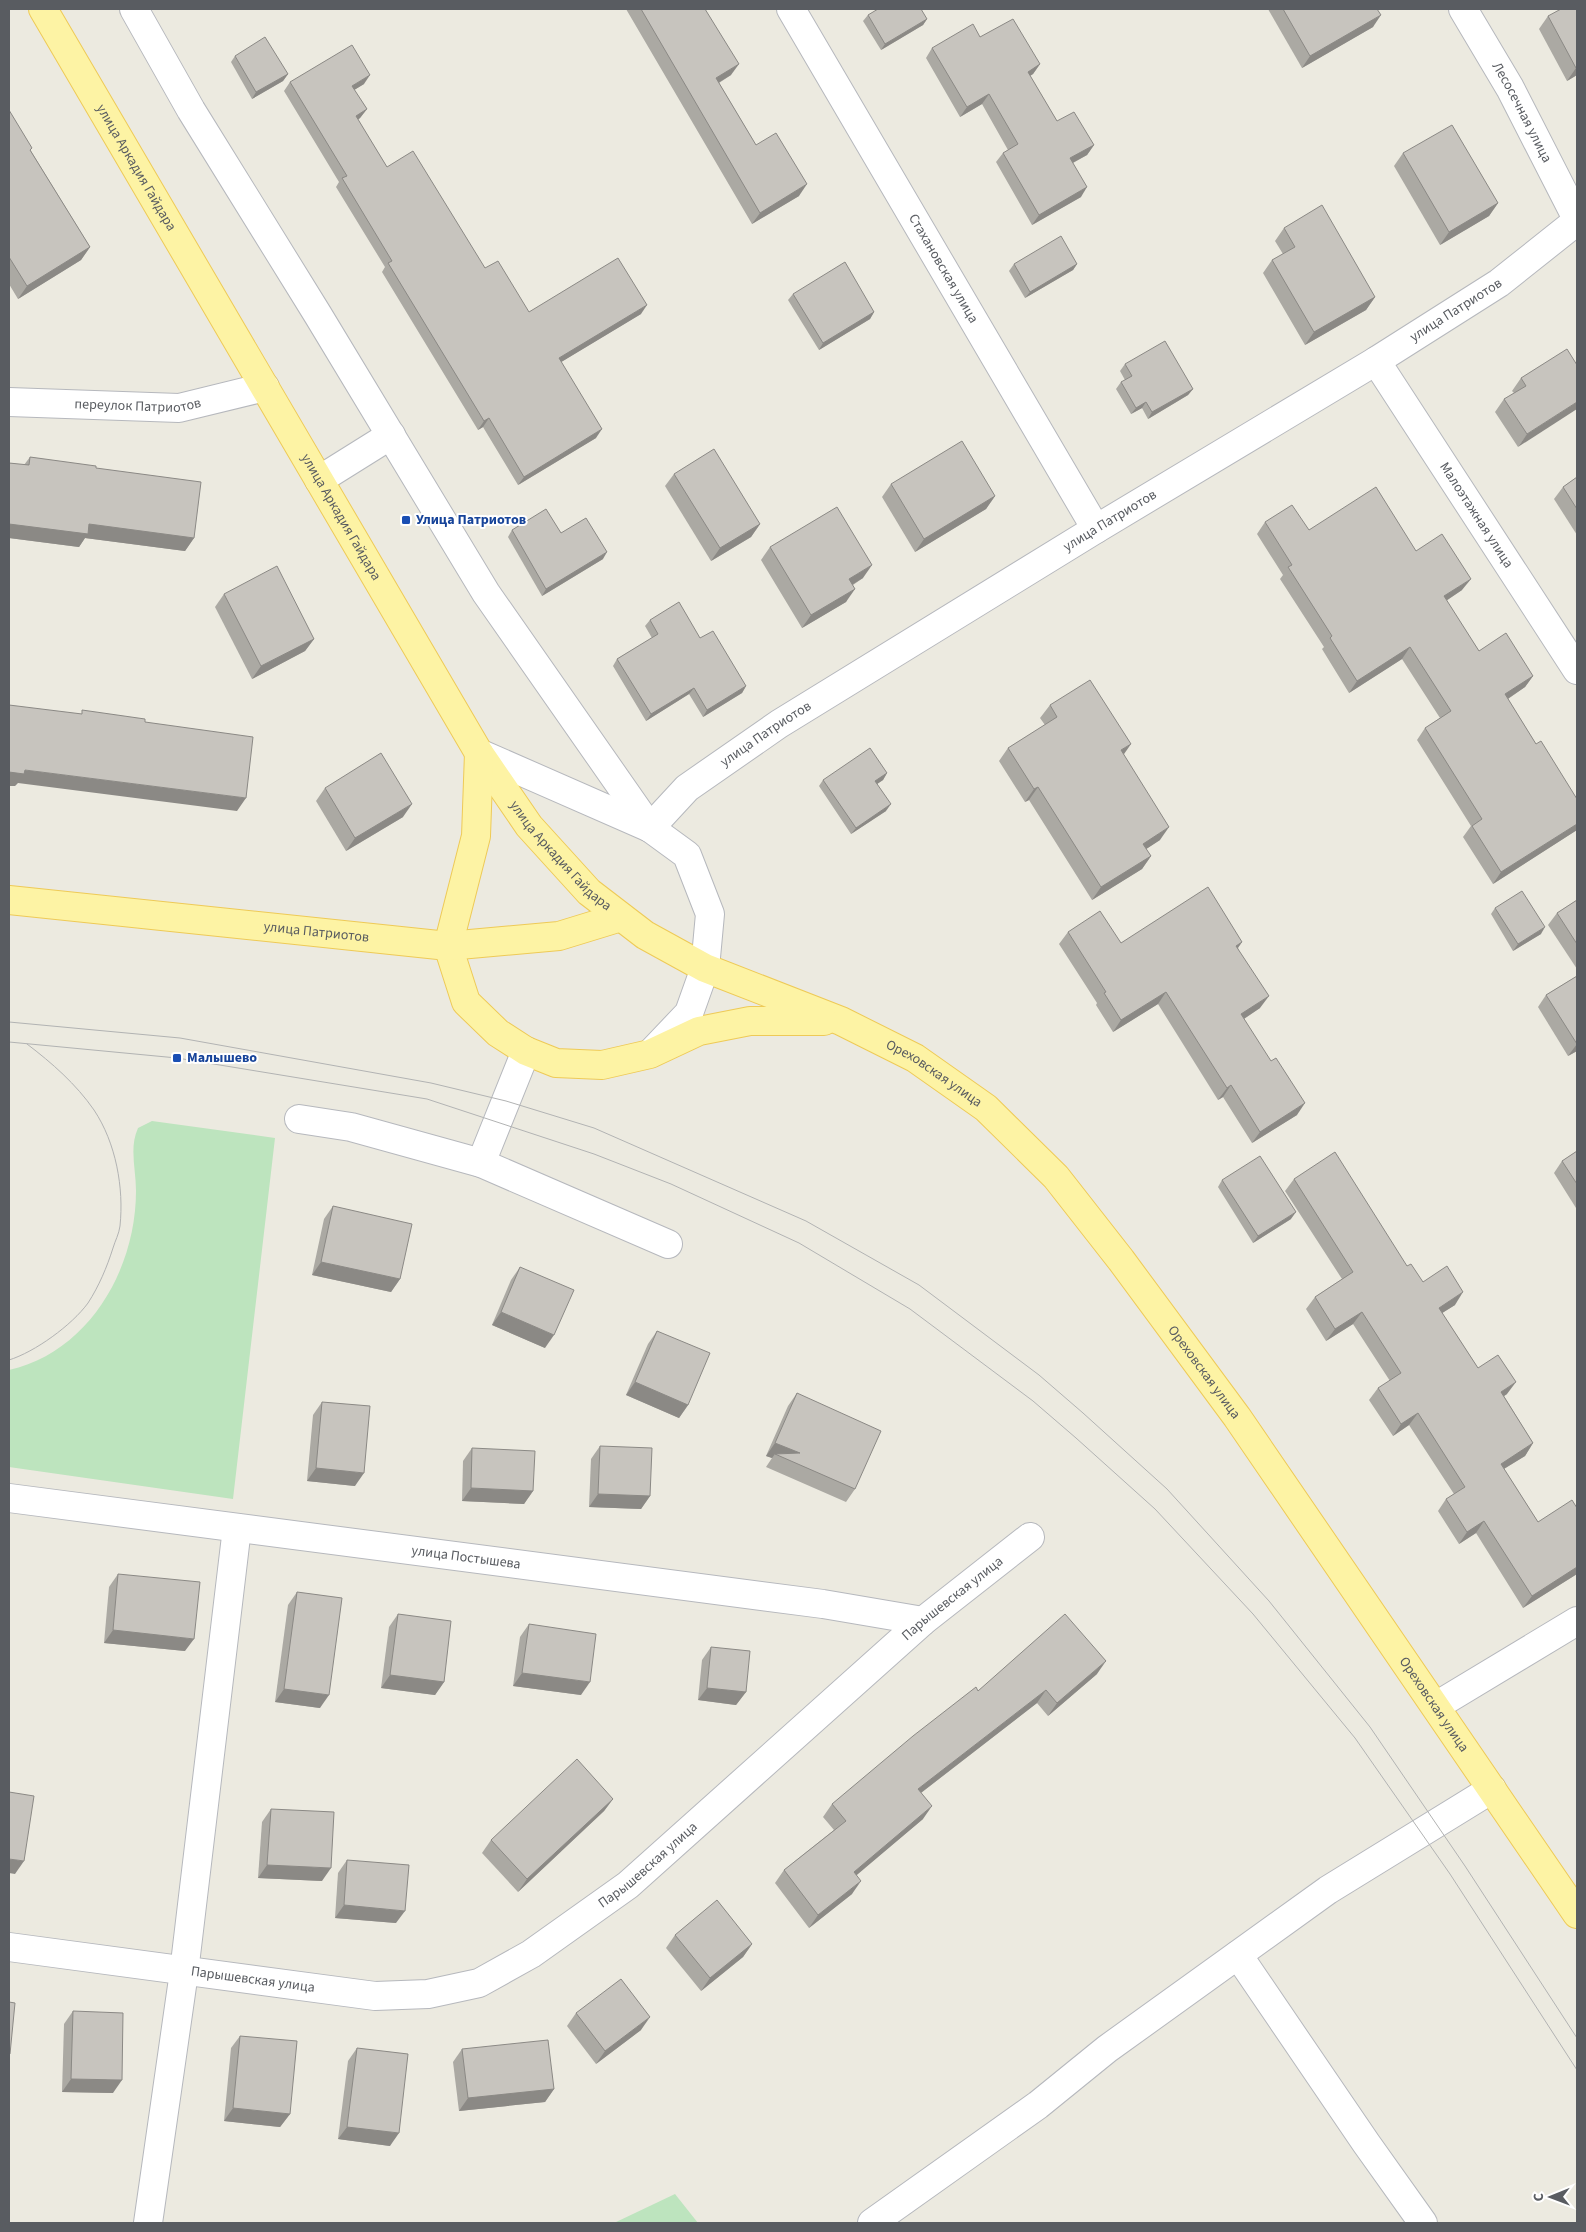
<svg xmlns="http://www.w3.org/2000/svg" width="1586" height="2232" font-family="'Source Sans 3',sans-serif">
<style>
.green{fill:#bde4be}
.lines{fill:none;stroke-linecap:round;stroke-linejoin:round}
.minor-casing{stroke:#b6b8bd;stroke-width:30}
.major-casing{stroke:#eeca57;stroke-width:30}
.minor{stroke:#fff;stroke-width:28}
.major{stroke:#fdf3a4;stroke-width:28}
.tram{stroke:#b2b3b3;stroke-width:1}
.wall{fill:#aba9a3}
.shaded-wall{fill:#8b8985}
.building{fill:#c7c4be;stroke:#8b8985}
.transit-dot{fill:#1a4fb4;stroke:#fff;stroke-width:2}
.labels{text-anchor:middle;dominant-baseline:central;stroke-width:4;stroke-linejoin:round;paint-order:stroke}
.street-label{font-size:14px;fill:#595c61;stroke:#fff}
.transit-label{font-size:14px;font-weight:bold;fill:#164399;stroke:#fff;text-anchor:start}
</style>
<rect width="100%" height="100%" fill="#eceae0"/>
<g class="green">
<path d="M152 1121 275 1138 233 1499 9 1467V1370C89 1352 136 1269 136 1191 136 1169 129 1148 138 1128Z"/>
<path d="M675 2194 698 2223H614Z"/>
</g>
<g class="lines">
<g class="minor-casing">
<g id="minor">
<path d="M134 9 191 110 318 315 486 593 650 828"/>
<path id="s1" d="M791 9 1096 529"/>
<path id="s2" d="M1463 9 1510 88 1577 219"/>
<path id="s3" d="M1376 361 1577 670"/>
<path id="s4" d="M9 402 179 408 265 387"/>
<path d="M319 480 391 435"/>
<path d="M479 753 650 828 687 855 710 914 705 968 689 1013 651 1053"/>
<path id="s5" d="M650 828 687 788 779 724 1096 529 1376 361 1499 283 1577 221"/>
<path d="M299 1119 351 1127 481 1163 668 1244"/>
<path d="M481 1163 526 1051"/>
<path id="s6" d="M9 1498 823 1604 923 1621"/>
<path d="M1436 1706 1577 1621"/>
<path id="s7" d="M9 1947 375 1996 428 1994 479 1983 531 1954 628 1885 923 1621 1030 1537"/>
<path d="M1238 1955 1366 2143 1423 2223"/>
<path d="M148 2223 184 1972 237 1528"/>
<path d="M872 2223 1038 2105 1107 2049 1328 1890 1492 1789"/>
</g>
</g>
<g class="major-casing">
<g id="major">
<path id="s8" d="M43 9 479 753 529 826 589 892 645 935 705 968 841 1021 915 1058 986 1108 1056 1177 1121 1260 1237 1417 1577 1914"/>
<path d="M479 753 476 836 448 946 466 1002 498 1033 526 1051 556 1063 602 1065 650 1054 699 1031 750 1021H824"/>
<path id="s9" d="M9 900 448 946 559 936 621 917"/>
</g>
</g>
<use href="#minor" class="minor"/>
<use href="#major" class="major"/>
<g class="tram">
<path d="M9 1022 180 1038 431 1083 506 1101 594 1128 806 1221 919 1285 1039 1375 1083 1413 1167 1489 1269 1601 1370 1727 1465 1866 1577 2038"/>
<path d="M9 1042 177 1058 427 1099 594 1154 671 1184 799 1243 910 1309 1033 1401 1076 1438 1155 1509 1253 1614 1355 1738 1450 1874 1577 2070"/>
<path d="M9 1360C35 1352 72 1325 88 1303 99 1286 107 1267 113 1248 115 1241 119 1234 120 1226 124 1188 116 1143 94 1110 76 1084 52 1063 27 1044"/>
</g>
</g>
<g class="wall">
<path d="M626 9H705L731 75 719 83 756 145 799 196 752 224Z"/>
<path d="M1268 9H1377L1373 27 1302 68Z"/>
<path d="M1577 9V75L1567 81 1539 29 1548 16Z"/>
<path d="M868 15 927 19 923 25 881 50 863 21Z"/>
<path d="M980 37 1040 64 1033 74 1030 76 1057 121 1094 145 1087 155 1073 163 1081 197 1032 225 996 162 1003 153 1008 150 982 104 960 117 926 58 932 48Z"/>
<path d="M235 56 288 74 283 81 252 99 231 62Z"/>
<path d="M290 82 364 84 354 90 367 109 360 118 358 120 387 167 485 268 529 312 641 314 561 362 596 438 518 485 483 427 478 430 382 272 385 267 336 187 339 182 284 91Z"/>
<path d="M9 110 31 151 90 247 81 260 18 299 9 284Z"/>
<path d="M1403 153 1498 203 1489 216 1440 245 1394 166Z"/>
<path d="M1284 228 1375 297 1366 310 1305 345 1263 273 1272 260 1283 254 1275 241Z"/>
<path d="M1014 264H1077L1073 270 1025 298 1009 271Z"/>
<path d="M793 294 874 312 870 319 819 350 788 300Z"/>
<path d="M1125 364 1193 389 1188 395 1148 419 1142 408 1131 414 1116 389 1121 382 1125 380 1120 371Z"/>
<path d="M1577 365 1518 447 1495 412 1504 399 1514 393 1512 391 1521 378Z"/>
<path d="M30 457 96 468 194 538 185 551 85 538 79 547 9 538V463L24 465Z"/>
<path d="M674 474 760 524 751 537 711 561 665 486Z"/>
<path d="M1577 477V535L1554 499 1563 487Z"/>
<path d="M891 484 995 496 986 509 915 552 882 497Z"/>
<path d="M1265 522 1416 551 1462 590 1446 601 1479 651 1533 676 1525 687 1508 699 1536 744 1577 799V830L1493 884 1463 837 1471 826 1417 740 1425 728 1440 718 1402 659 1349 693 1322 649 1324 647 1280 579 1283 575 1257 534Z"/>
<path d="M512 530 561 533 603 559 542 596 508 537Z"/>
<path d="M770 547 863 578 853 585 846 602 802 628 761 560Z"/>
<path d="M224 594 314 639 305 651 252 679 215 607Z"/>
<path d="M650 620 700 638 746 686 742 693 703 717 689 694 646 721 613 666 617 659 652 638 645 626Z"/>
<path d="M1050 705 1123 754 1160 840 1146 849 1151 856 1142 869 1092 900 1029 800 1025 802 999 761 1008 748 1045 725 1040 718Z"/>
<path d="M887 773 883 780 877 784 886 811 851 834 819 786 823 780Z"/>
<path d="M325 788 403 817 346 851 316 801Z"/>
<path d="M1577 900V969L1548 925 1557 913Z"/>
<path d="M1495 908 1541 934 1513 951 1491 914Z"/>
<path d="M1068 932 1121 943 1242 942 1238 948 1260 1008 1244 1019 1297 1115 1252 1143 1223 1097 1218 1100 1158 1004 1113 1032 1096 1005 1097 1003 1059 944Z"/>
<path d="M1577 976V1051L1568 1056 1538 1007 1546 995Z"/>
<path d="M1577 1151V1208H1576L1554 1173 1562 1161Z"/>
<path d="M1294 1179 1407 1266 1423 1282 1455 1305 1442 1313 1478 1368 1507 1394 1504 1396 1533 1443 1525 1456 1504 1469 1538 1522 1577 1574 1523 1608 1476 1533 1459 1544 1438 1511 1446 1499 1454 1494 1409 1425 1393 1436 1369 1400 1378 1388 1390 1381 1353 1324 1326 1341 1306 1309 1315 1297 1342 1279 1285 1191Z"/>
<path d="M1222 1180 1291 1219 1253 1243 1218 1187Z"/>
<path d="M333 1206 400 1279 391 1292 312 1275 324 1219Z"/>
<path d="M520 1267 545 1348 492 1325 511 1280Z"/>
<path d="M657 1331 688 1405 679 1418 626 1395 648 1344Z"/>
<path d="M797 1393 855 1489 846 1502 766 1467 772 1458 766 1456 788 1406Z"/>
<path d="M322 1402 355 1486 307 1481 313 1415Z"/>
<path d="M600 1446 650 1496 641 1509 589 1507 591 1459Z"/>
<path d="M472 1448 533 1491 524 1504 462 1501 463 1461Z"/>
<path d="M118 1574 185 1651 104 1643 109 1587Z"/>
<path d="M297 1592 320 1708 275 1702 288 1605Z"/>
<path d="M398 1614 444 1682 435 1695 381 1688 389 1627Z"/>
<path d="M529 1624 581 1695 513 1686 520 1637Z"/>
<path d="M711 1647 746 1692 736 1705 698 1700 702 1660Z"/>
<path d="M1097 1674 1048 1716 1037 1703 921 1793 923 1819 856 1875 852 1894 809 1928 775 1883 784 1870 834 1830 823 1817 832 1804 978 1691Z"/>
<path d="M613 1799 604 1811 518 1892 482 1853 491 1840Z"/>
<path d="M271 1809 322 1881 258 1878 262 1822Z"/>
<path d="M347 1860 396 1923 335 1918 338 1873Z"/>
<path d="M675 1935 752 1944 743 1957 701 1991 666 1948Z"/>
<path d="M73 2011 113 2093 62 2092 64 2024Z"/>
<path d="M576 2013 641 2030 596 2064 567 2026Z"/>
<path d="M240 2036 290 2114 280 2127 224 2121 231 2048Z"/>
<path d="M357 2048 390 2146 338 2139 348 2061Z"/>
<path d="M462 2049 554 2089 545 2102 459 2111 453 2062Z"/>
</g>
<g class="shaded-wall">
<path d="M1381 15 1373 27 1302 68 1310 56Z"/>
<path d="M927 19 923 25 881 50 885 44Z"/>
<path d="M739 64 731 75 708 89 716 78Z"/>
<path d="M1040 64 1033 74 1021 81 1028 72Z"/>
<path d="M1576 68H1577V75L1567 81Z"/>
<path d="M288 74 283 81 252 99 256 92Z"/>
<path d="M370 75 364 84 346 95 352 86Z"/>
<path d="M989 94 982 104 960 117 967 107Z"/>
<path d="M367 109 360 118 350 124 356 116Z"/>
<path d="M1094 145 1087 155 1063 168 1070 158Z"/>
<path d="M807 184 799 196 752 224 760 213Z"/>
<path d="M1087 187 1081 197 1032 225 1039 215Z"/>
<path d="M1498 203 1489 216 1440 245 1449 232Z"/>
<path d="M90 247 81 260 18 299 27 286Z"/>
<path d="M1077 264 1073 270 1025 298 1030 292Z"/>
<path d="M1375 297 1366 310 1305 345 1314 332Z"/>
<path d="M647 305 641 314 553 367 559 358Z"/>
<path d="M874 312 870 319 819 350 823 343Z"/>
<path d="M1193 389 1188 395 1148 419 1152 412Z"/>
<path d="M1146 402 1142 408 1131 414 1136 408Z"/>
<path d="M1577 402V409L1518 447 1527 434Z"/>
<path d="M489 418 483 427 478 430 484 421Z"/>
<path d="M602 429 596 438 518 485 524 477Z"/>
<path d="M995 496 986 509 915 552 924 539Z"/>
<path d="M9 524H89L194 538 185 551 85 538 79 547 9 538Z"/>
<path d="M760 524 751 537 711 561 720 548Z"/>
<path d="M607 552 603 559 542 596 546 589Z"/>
<path d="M872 565 863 578 840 592 849 579Z"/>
<path d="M1471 579 1462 590 1435 608 1444 596Z"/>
<path d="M855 589 846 602 802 628 811 615Z"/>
<path d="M314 639 305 651 252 679 261 666Z"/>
<path d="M1410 647 1402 659 1349 693 1357 681Z"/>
<path d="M1533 676 1525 687 1497 706 1505 694Z"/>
<path d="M746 686 742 693 703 717 707 710Z"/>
<path d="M694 688 689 694 646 721 651 714Z"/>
<path d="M1131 744 1122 757 1121 750Z"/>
<path d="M25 770 246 798 237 811 18 783 15 786H9V772Z"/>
<path d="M887 773 883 780 871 788 875 781Z"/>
<path d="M1038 787 1029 800 1025 802 1034 789Z"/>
<path d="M412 804 403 817 346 851 355 838Z"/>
<path d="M891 804 886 811 851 834 856 828Z"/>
<path d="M1577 824V830L1493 884 1501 872Z"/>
<path d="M1169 827 1160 840 1134 857 1143 844Z"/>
<path d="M1151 856 1142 869 1092 900 1101 887Z"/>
<path d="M1545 927 1541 934 1513 951 1518 944Z"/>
<path d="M1242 942 1234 953 1236 946Z"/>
<path d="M1166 992 1158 1004 1113 1032 1121 1020Z"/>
<path d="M1269 996 1260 1008 1233 1026 1241 1014Z"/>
<path d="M1577 1044V1051L1568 1056Z"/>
<path d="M1231 1085 1223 1097 1218 1100 1227 1088Z"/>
<path d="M1305 1103 1297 1115 1252 1143 1260 1132Z"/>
<path d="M1296 1212 1291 1219 1253 1243 1258 1236Z"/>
<path d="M321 1262 400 1279 391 1292 312 1275Z"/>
<path d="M1463 1292 1455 1305 1431 1320 1439 1308Z"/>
<path d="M501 1312 554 1335 545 1348 492 1325Z"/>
<path d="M1362 1312 1353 1324 1326 1341 1335 1329Z"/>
<path d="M635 1382 688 1405 679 1418 626 1395Z"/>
<path d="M1516 1382 1507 1394 1492 1404 1501 1392Z"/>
<path d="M1418 1413 1409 1425 1393 1436 1401 1424Z"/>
<path d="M775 1443 800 1453 775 1454 772 1458 766 1456Z"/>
<path d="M1533 1443 1525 1456 1492 1476 1501 1464Z"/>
<path d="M316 1468 364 1473 355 1486 307 1481Z"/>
<path d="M471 1488 533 1491 524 1504 462 1501Z"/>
<path d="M598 1494 650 1496 641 1509 589 1507Z"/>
<path d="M1484 1521 1476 1533 1459 1544 1467 1532Z"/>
<path d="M1577 1567V1574L1523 1608 1532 1596Z"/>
<path d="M113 1630 194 1639 185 1651 104 1643Z"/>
<path d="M1106 1661 1097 1674 1048 1716 1057 1703Z"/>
<path d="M522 1673 590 1682 581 1695 513 1686Z"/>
<path d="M390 1675 444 1682 435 1695 381 1688Z"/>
<path d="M707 1688 746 1692 736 1705 698 1700Z"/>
<path d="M284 1689 329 1695 320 1708 275 1702Z"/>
<path d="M1046 1690 1037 1703 909 1802 918 1789Z"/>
<path d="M613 1799 604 1811 518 1892 527 1879Z"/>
<path d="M932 1806 923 1819 845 1885 854 1872Z"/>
<path d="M9 1859 24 1861 15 1874 9 1873Z"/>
<path d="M267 1865 331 1868 322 1881 258 1878Z"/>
<path d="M861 1881 852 1894 809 1928 818 1915Z"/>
<path d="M344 1905 405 1911 396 1923 335 1918Z"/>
<path d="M752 1944 743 1957 701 1991 710 1978Z"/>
<path d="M650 2017 641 2030 596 2064 605 2051Z"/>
<path d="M71 2079 122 2080 113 2093 62 2092Z"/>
<path d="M554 2089 545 2102 459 2111 468 2098Z"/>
<path d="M233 2108 290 2114 280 2127 224 2121Z"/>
<path d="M347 2127 399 2133 390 2146 338 2139Z"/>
</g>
<g class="building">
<path d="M641 9H705L739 64 716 78 756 145 776 133 807 184 760 213Z"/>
<path d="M878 9H921L927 19 885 44 868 15Z"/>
<path d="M1283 9H1377L1381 15 1310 56Z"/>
<path d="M1561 9H1577V68H1576L1548 16Z"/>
<path d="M1013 19 1040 64 1028 72 1057 121 1074 112 1094 145 1070 158 1087 187 1039 215 1003 153 1018 144 989 94 967 107 932 48 973 24 980 37Z"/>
<path d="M265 37 288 74 256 92 235 56Z"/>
<path d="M352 45 370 75 352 86 367 109 356 116 387 167 413 151 485 268 498 261 529 312 618 258 647 305 559 358 602 429 524 477 489 418 484 421 388 263 392 261 342 178 347 176 290 82Z"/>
<path d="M9 110 32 148 30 150 90 247 27 286 9 257Z"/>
<path d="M1452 125 1498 203 1449 232 1403 153Z"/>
<path d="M1322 205 1375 297 1314 332 1272 260 1295 247 1284 228Z"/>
<path d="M1061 236 1077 264 1030 292 1014 264Z"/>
<path d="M845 262 874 312 823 343 793 294Z"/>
<path d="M1165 341 1193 389 1152 412 1146 402 1136 408 1121 382 1132 376 1125 364Z"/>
<path d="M1567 349 1577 365V402L1527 434 1504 399 1526 386 1521 378Z"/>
<path d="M962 441 995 496 924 539 891 484Z"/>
<path d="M714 449 760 524 720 548 674 474Z"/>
<path d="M30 457 96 466V468L201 482 194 538 89 524 88 534 9 524V463L29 465Z"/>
<path d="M1577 477V509L1563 487Z"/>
<path d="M1376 487 1416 551 1442 534 1471 579 1444 596 1479 651 1506 633 1533 676 1505 694 1536 744 1541 741 1577 799V824L1501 872 1472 826 1482 819 1425 728 1451 711 1410 647 1357 681 1330 638 1332 636 1288 567 1292 565 1265 522 1292 505 1309 530Z"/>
<path d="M837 507 872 565 849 579 855 589 811 615 770 547Z"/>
<path d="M546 509 561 533 586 518 607 552 546 589 512 530Z"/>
<path d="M277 566 314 639 261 666 224 594Z"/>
<path d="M679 602 700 638 713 631 746 686 707 710 694 688 651 714 617 659 658 634 650 620Z"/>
<path d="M1090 680 1131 744 1121 750 1169 827 1143 844 1151 856 1101 887 1038 787 1034 789 1008 748 1057 717 1050 705Z"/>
<path d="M9 705 82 714V710L145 719V722L253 737 246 798 25 770 24 774 9 772Z"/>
<path d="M870 748 887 773 875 781 891 804 856 828 823 780Z"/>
<path d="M381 753 412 804 355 838 325 788Z"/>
<path d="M1208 887 1242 942 1236 946 1269 996 1241 1014 1271 1061 1276 1058 1305 1103 1260 1132 1231 1085 1227 1088 1166 992 1121 1020 1104 993 1106 992 1068 932 1100 911 1121 943Z"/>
<path d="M1522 891 1545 927 1518 944 1495 908Z"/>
<path d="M1577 900V944L1557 913Z"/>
<path d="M1577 976V1044L1546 995Z"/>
<path d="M1577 1151V1184L1562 1161Z"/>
<path d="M1335 1152 1407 1266 1411 1264 1423 1282 1447 1266 1463 1292 1439 1308 1478 1368 1498 1355 1516 1382 1501 1392 1533 1443 1501 1464 1538 1522 1572 1500 1577 1508V1567L1532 1596 1484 1521 1467 1532 1446 1499 1465 1487 1418 1413 1401 1424 1378 1388 1401 1373 1362 1312 1335 1329 1315 1297 1353 1272 1294 1179Z"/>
<path d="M1260 1156 1296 1212 1258 1236 1222 1180Z"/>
<path d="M333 1206 412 1224 400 1279 321 1262Z"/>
<path d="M520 1267 574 1290 554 1335 501 1312Z"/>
<path d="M657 1331 710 1353 688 1405 635 1382Z"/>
<path d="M797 1393 881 1431 855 1489 775 1454 800 1453 775 1443Z"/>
<path d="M322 1402 370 1406 364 1473 316 1468Z"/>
<path d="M600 1446 652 1448 650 1496 598 1494Z"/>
<path d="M472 1448 535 1451 533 1491 471 1488Z"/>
<path d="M118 1574 200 1582 194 1639 113 1630Z"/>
<path d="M297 1592 342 1598 329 1695 284 1689Z"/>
<path d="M398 1614 451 1621 444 1682 390 1675Z"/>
<path d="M1065 1614 1106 1661 1057 1703 1046 1690 918 1789 932 1806 854 1872 861 1881 818 1915 784 1870 846 1821 832 1804 913 1736 976 1687 978 1691Z"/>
<path d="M529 1624 596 1634 590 1682 522 1673Z"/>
<path d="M711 1647 750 1651 746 1692 707 1688Z"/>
<path d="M577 1759 613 1799 527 1879 491 1840Z"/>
<path d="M9 1792 34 1796 24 1861 9 1859Z"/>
<path d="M271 1809 334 1812 331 1868 267 1865Z"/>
<path d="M347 1860 409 1865 405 1911 344 1905Z"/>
<path d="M717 1900 752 1944 710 1978 675 1935Z"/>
<path d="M621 1979 650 2017 605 2051 576 2013Z"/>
<path d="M9 2002 15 2003 10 2054 9 2053Z"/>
<path d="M73 2011 123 2013 122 2080 71 2079Z"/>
<path d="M240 2036 297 2041 290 2114 233 2108Z"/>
<path d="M548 2040 554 2089 468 2098 462 2049Z"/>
<path d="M357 2048 408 2054 399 2133 347 2127Z"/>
</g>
<g class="transit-dot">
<rect x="401" y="515" width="10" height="10" rx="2.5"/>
<rect x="172" y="1053" width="10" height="10" rx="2.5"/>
</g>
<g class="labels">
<g class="street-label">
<text stroke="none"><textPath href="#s2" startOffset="119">Лесосечная улица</textPath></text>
<text stroke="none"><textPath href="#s8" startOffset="184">улица Аркадия Гайдара</textPath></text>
<text stroke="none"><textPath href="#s1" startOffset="301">Стахановская улица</textPath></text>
<text stroke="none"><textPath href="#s5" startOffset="960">улица Патриотов</textPath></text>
<text stroke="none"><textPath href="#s4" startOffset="129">переулок Патриотов</textPath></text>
<text stroke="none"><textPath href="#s3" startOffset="184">Малоэтажная улица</textPath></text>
<text stroke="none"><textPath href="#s8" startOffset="589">улица Аркадия Гайдара</textPath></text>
<text stroke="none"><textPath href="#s5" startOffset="555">улица Патриотов</textPath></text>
<text stroke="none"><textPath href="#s5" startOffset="150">улица Патриотов</textPath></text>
<text stroke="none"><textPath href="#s8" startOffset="994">улица Аркадия Гайдара</textPath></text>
<text stroke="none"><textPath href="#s9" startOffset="309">улица Патриотов</textPath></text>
<text stroke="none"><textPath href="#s8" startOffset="1432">Ореховская улица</textPath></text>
<text stroke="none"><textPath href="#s8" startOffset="1838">Ореховская улица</textPath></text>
<text stroke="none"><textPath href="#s6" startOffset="461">улица Постышева</textPath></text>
<text stroke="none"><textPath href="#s7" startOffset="1086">Парышевская улица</textPath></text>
<text stroke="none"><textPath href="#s8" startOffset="2242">Ореховская улица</textPath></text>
<text stroke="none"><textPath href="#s7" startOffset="681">Парышевская улица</textPath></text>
<text stroke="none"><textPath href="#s7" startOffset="246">Парышевская улица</textPath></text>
</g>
<g class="transit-label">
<text x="416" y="520">Улица Патриотов</text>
<text x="187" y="1058">Малышево</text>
</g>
</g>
<rect width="1586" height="2232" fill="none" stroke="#595c61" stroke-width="20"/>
<g transform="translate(1551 2197) rotate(269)" stroke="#ffffff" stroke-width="4" paint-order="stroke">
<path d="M0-4L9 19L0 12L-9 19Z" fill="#595c61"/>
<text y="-8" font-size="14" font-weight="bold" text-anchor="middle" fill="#595c61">С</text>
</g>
</svg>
